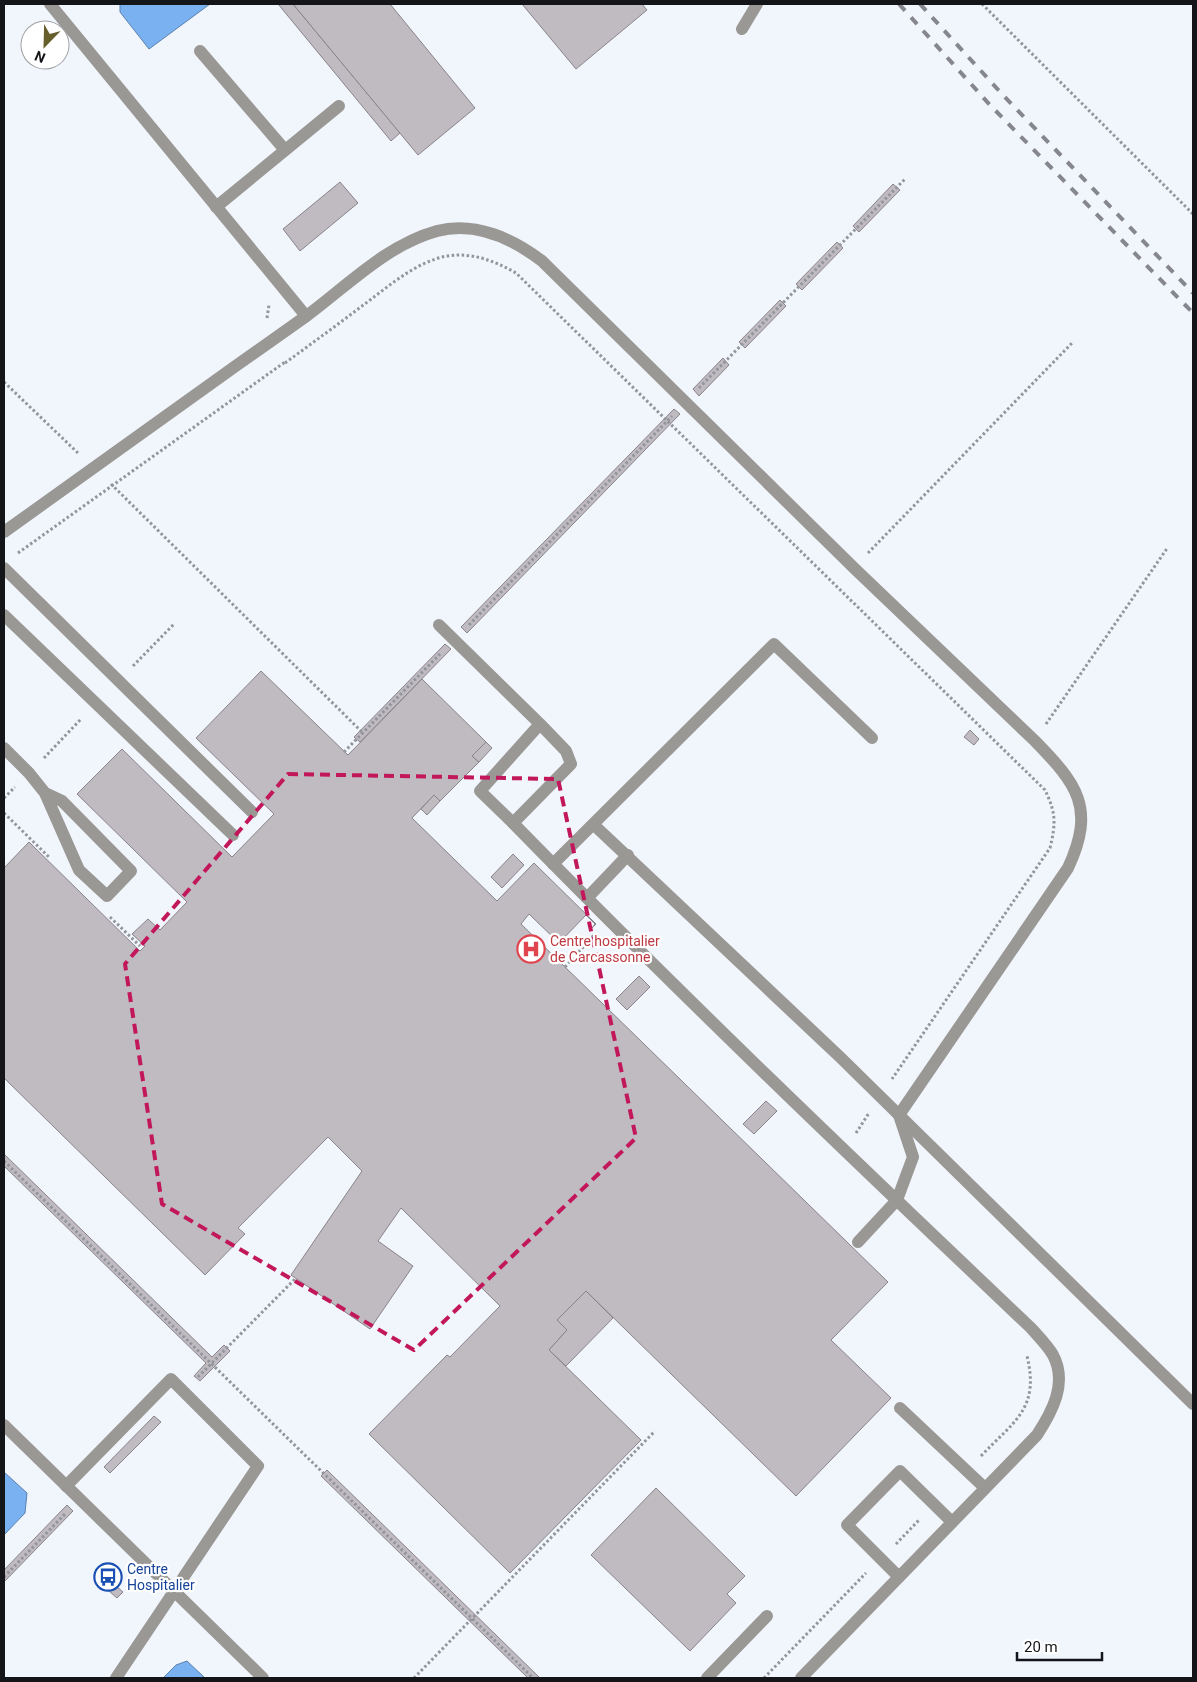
<svg xmlns="http://www.w3.org/2000/svg" width="1197" height="1682" font-family="Roboto,sans-serif">
<style>
.water{fill:#7ab1f1;stroke:#5b82b0}
.building{fill:#c0bac1;stroke:#89848a}
.lines{fill:none;stroke-linecap:round;stroke-linejoin:round}
.path{stroke:#92959a;stroke-width:3;stroke-dasharray:2.5 2.5;stroke-linecap:butt}
.minor{stroke:#9a9895;stroke-width:12}
.rail{stroke:#85878c;stroke-width:4;stroke-dasharray:9 9;stroke-linecap:butt}
.marked{fill:none;stroke:#c2185b;stroke-width:4;stroke-dasharray:10 6;stroke-linejoin:round}
.labels{text-anchor:middle;dominant-baseline:central;stroke-width:4.5;stroke-linejoin:round;paint-order:stroke}
.health-label{font-size:14px;fill:#be3a42;stroke:#fff;text-anchor:start}
.transit-label{font-size:14px;fill:#164399;stroke:#fff;text-anchor:start}
</style>
<rect width="100%" height="100%" fill="#f1f5fc"/>
<g class="water">
<path d="M120 4H210L149 49 120 12Z"/>
<path d="M4 1472 27 1493 25 1513 4 1535Z"/>
<path d="M187 1661 205 1678H163L176 1665Z"/>
</g>
<g class="building">
<path d="M278 4H293L400 133 391 141Z"/>
<path d="M293 4H390L475 108 418 155Z"/>
<path d="M522 4H642L647 10 576 69Z"/>
<path d="M340 182 358 203 300 251 283 229Z"/>
<path d="M893 184 900 190 859 232 853 226Z"/>
<path d="M837 242 843 248 802 290 796 284Z"/>
<path d="M780 300 786 306 745 348 739 342Z"/>
<path d="M723 358 729 365 699 396 693 389Z"/>
<path d="M674 409 680 414 467 633 461 627Z"/>
<path d="M445 644 451 649 360 742 354 737Z"/>
<path d="M261 671 348 755 422 679 486 742 472 756 479 762 440 801 434 795 412 818 497 901 534 863 596 924 592 928 595 924 586 915 559 943 529 914 521 924 888 1282 831 1340 891 1398 796 1496 586 1291 557 1320 567 1330 549 1350 641 1440 510 1573 369 1434 447 1355 450 1357 500 1306 401 1208 378 1241 413 1266 370 1329 291 1275 362 1171 328 1137 238 1228 245 1234 205 1275 4 1078V868L29 842 140 951 145 946 132 934 148 919 160 930 187 902 77 794 122 749 232 857 274 814 196 738Z"/>
<path d="M970 730 979 739 974 745 964 737Z"/>
<path d="M486 742 492 748 479 762 472 756Z"/>
<path d="M434 795 440 801 427 815 421 809Z"/>
<path d="M513 854 524 865 502 888 491 877Z"/>
<path d="M639 976 650 987 627 1010 616 999Z"/>
<path d="M766 1101 777 1111 754 1134 743 1124Z"/>
<path d="M4 1154 212 1357 224 1345 230 1351 200 1381 194 1376 206 1363 4 1166Z"/>
<path d="M586 1291 613 1318 566 1366 549 1350 567 1330 557 1320Z"/>
<path d="M154 1416 161 1422 110 1473 104 1467Z"/>
<path d="M327 1470 540 1678H528L321 1476Z"/>
<path d="M656 1488 745 1576 727 1594 736 1603 690 1651 591 1555Z"/>
<path d="M67 1505 73 1511 4 1582V1570Z"/>
<path d="M108 1579 123 1592 117 1598 102 1585Z"/>
</g>
<g class="lines">
<g class="path">
<path d="M982 4 1193 214"/>
<path d="M267 318 269 305"/>
<path d="M285 363C311 344 337 325 362 306 388 287 415 262 447 256 472 252 495 261 516 273L1045 790C1056 813 1056 823 1050 848L892 1079"/>
<path d="M4 382 79 454"/>
<path d="M699 388 906 178"/>
<path d="M111 484 363 733"/>
<path d="M18 553 285 362"/>
<path d="M868 553 1073 342"/>
<path d="M469 625 672 416"/>
<path d="M133 666 174 624"/>
<path d="M1046 724 1168 547"/>
<path d="M344 752 440 654"/>
<path d="M44 758 81 719"/>
<path d="M4 798 15 787"/>
<path d="M4 813 50 858"/>
<path d="M110 917 140 946"/>
<path d="M565 967 594 935"/>
<path d="M856 1133 869 1113"/>
<path d="M4 1161 533 1678"/>
<path d="M198 1377 296 1278"/>
<path d="M981 1456C1014 1421 1040 1409 1027 1356"/>
<path d="M896 1544 919 1520"/>
<path d="M4 1577 65 1514"/>
<path d="M414 1678 655 1431"/>
<path d="M764 1678 866 1573"/>
</g>
<g class="minor">
<path d="M50 4 306 316"/>
<path d="M742 29 757 4"/>
<path d="M200 51 285 150"/>
<path d="M216 207 339 106"/>
<path d="M4 532C104 461 204 388 305 317 346 287 386 245 437 231 475 221 513 239 542 261L854 568 1035 741C1077 784 1096 808 1068 868L899 1115 913 1157 897 1200 858 1242"/>
<path d="M4 568 252 812"/>
<path d="M4 615 233 835"/>
<path d="M439 625 540 724 566 751 571 764 513 823 480 791 540 724"/>
<path d="M4 748 29 773 45 793 79 870 107 896 131 871 62 801 45 793"/>
<path d="M513 823C682 996 856 1162 1031 1328 1038 1336 1048 1346 1053 1355 1068 1383 1052 1412 1037 1435L801 1678"/>
<path d="M594 825 841 1058 1193 1404"/>
<path d="M553 864 774 644 872 738"/>
<path d="M587 898 628 855"/>
<path d="M900 1408 985 1488"/>
<path d="M4 1425 263 1678"/>
<path d="M66 1486 171 1379 258 1466 116 1678"/>
<path d="M899 1577 847 1525 900 1471 952 1522"/>
<path d="M707 1678 767 1616"/>
</g>
<g class="rail">
<path d="M899 4 990 105 1193 313"/>
<path d="M920 4 1002 94 1193 293"/>
</g>
</g>
<path class="marked" d="M288 774 558 779 636 1138 414 1350 162 1204 125 964Z"/>
<defs>
<g id="hospital-ring" transform="scale(1.4375)"><circle r="9.5" fill="#fff" stroke="#e0444e" stroke-width="1.5"/><path d="M-5-5h3v3.5h4V-5h3V5h-3V1.5h-4V5h-3Z" fill="#e0444e"/></g>
<g id="bus-ring" transform="scale(1.4375)"><circle r="9.5" fill="#fff" stroke="#1a4fb4" stroke-width="1.5"/><path d="M-5-6H5V4H4V6H2V4H-2V6H-4V4H-5ZM-3.5-4V0h7V-4ZM-3.5 1.2v1.5H-2V1.2ZM2 1.2v1.5H3.5V1.2Z" fill="#1a4fb4"/></g>
</defs>
<g fill-rule="evenodd">
<use href="#hospital-ring" x="531" y="949"/>
<use href="#bus-ring" x="108" y="1577"/>
</g>
<g class="labels">
<g class="health-label">
<text x="550" y="941">Centre hospitalier<tspan x="550" dy="16">de Carcassonne</tspan></text>
</g>
<g class="transit-label">
<text x="127" y="1569">Centre<tspan x="127" dy="16">Hospitalier</tspan></text>
</g>
</g>
<rect width="1197" height="1682" fill="none" stroke="#141518" stroke-width="10"/>
<g transform="translate(45 45) rotate(203)"><circle r="24" fill="#ffffff" stroke="#a1a1a3"/>
<path d="M0-4L9 19L0 12L-9 19Z" fill="#665e2b"/>
<text y="-8" font-size="14" font-weight="bold" text-anchor="middle" fill="#141518">N</text>
</g>
<path d="M1017 1652v8h85v-8" fill="none" stroke="#141518" stroke-width="2.5"/>
<text x="1024" y="1652" font-size="15" fill="#141518" stroke="#ffffff" stroke-width="4" paint-order="stroke">20 m</text>
</svg>
